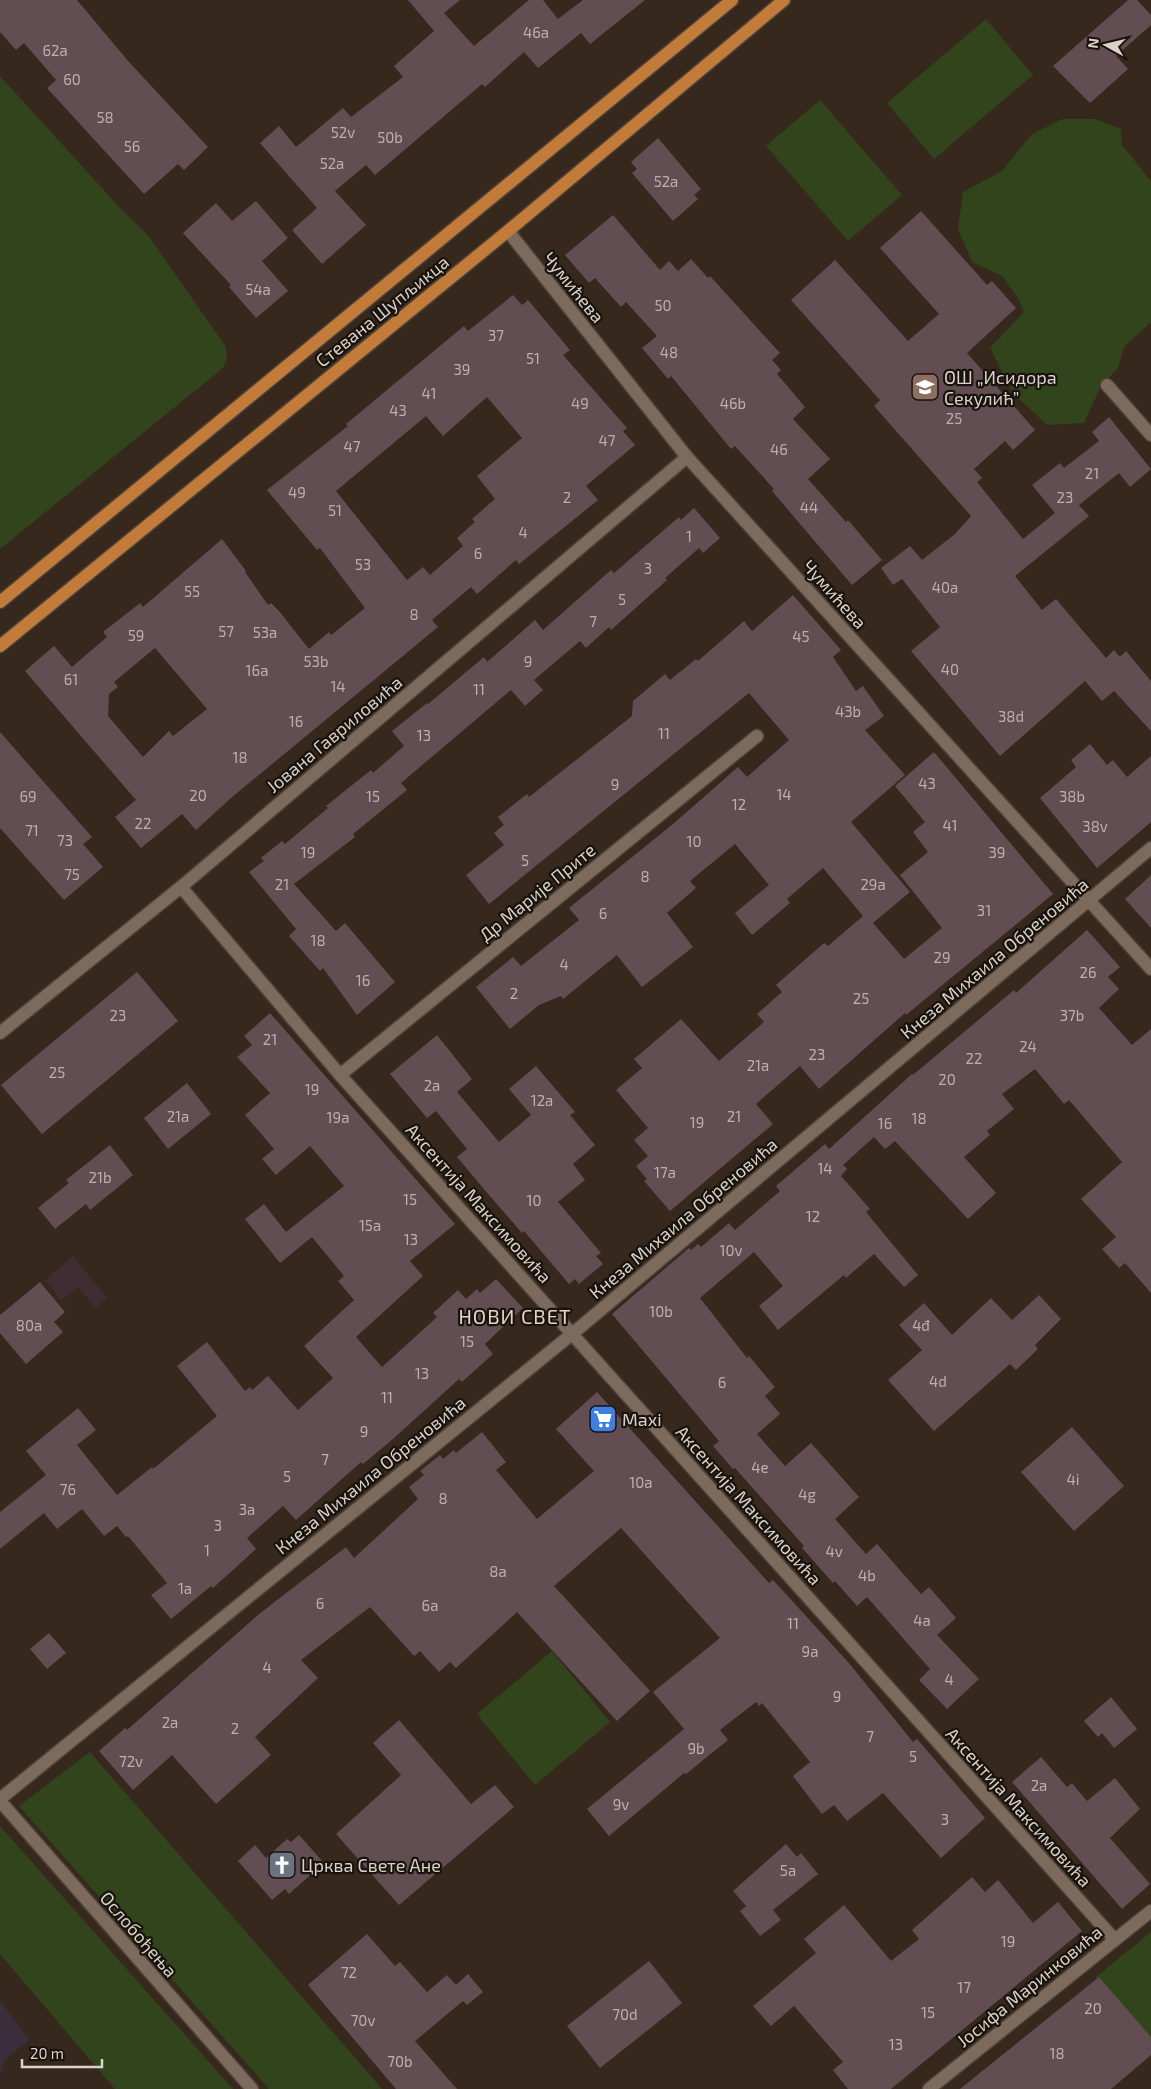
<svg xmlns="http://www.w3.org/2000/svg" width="1151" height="2089" font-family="'Exo 2',sans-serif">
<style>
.industrial{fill:#402d33}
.education{fill:#3b2e3c}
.green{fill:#31441b}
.building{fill:#624d53;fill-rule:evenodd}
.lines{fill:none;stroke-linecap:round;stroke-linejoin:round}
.minor-casing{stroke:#4f4339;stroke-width:15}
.tertiary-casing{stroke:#4f4339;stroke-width:15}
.primary-casing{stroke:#4f4339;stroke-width:15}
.minor{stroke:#7c6b5d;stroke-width:12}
.tertiary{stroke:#7c6b5d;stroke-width:12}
.primary{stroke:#c37b3a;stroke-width:12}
.labels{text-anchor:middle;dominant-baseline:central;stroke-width:4.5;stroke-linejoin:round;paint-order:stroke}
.number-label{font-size:15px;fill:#bdb0ac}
.street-label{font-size:18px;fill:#dbd1c9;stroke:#19130e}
.poi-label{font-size:18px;fill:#dbd1c9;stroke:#19130e;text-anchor:start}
.quarter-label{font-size:20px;letter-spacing:1px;fill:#e5d2c3;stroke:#19130e}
</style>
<rect width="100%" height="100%" fill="#37281d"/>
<path class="industrial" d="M73 1256 107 1298 96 1308 78 1287 61 1300 45 1280Z"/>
<path class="education" d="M0 2001 30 2040 5 2059 0 2076Z"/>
<g class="green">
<path d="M986 19 1033 75 934 159 887 103Z"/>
<path d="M0 76 121 209 148 235 226 347 227 359 223 368 0 549Z"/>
<path d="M820 100 902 195 848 241 766 146Z"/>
<path d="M1063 119H1095L1121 129 1122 145 1151 181V322L1124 347 1118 368 1101 386 1084 423 1047 425 1013 393 990 348 1024 312 1018 298 1002 276 972 262 958 229 963 192 1002 171 1032 134Z"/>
<path d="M552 1651 610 1722 535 1785 477 1714Z"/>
<path d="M90 1752 382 2089H269L19 1806Z"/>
<path d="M0 1826 233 2089H115L0 1954Z"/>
<path d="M1151 1932V2041L1096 1977Z"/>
</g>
<g class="building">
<path d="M0 0H77L129 62 208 147 184 170 178 164 144 194 47 88 56 80 24 43 16 50 0 32Z"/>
<path d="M408 0H460L444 13 474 46 529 0H543L558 19 583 0H645L590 44 581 33 538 68 524 52 485 87 482 84 375 175 366 165 335 191 366 225 322 264 292 230 317 208 260 143 279 126 296 147 343 108 351 117 403 77 394 66 434 31Z"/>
<path d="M1128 0H1137L1151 15V25L1116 56 1128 69 1090 103 1053 66Z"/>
<path d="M658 138 701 189 694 195 698 199 673 221 632 173 637 169 631 162Z"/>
<path d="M256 201 288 238 262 261 288 291 256 318 229 287 231 285 183 233 216 203 232 221Z"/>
<path d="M921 211 987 285 992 281 1016 308 967 353 1035 430 1013 450 1005 441 974 469 982 478 977 482 1023 539 1055 513 1032 485 1060 463 1064 468 1099 441 1092 432 1109 417 1151 469 1130 487 1119 473 1079 505 1089 516 1015 576 1042 610 1056 599 1106 658 1114 650 1120 657 1126 651 1151 681V731L1114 691 1102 701 1085 681 1000 756 911 651 940 627 902 579 893 585 881 568 910 546 922 560 955 534 971 516 874 406 880 400 791 300 835 260 908 341 939 314 880 248Z"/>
<path d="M613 215 660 270 669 261 678 271 691 259 708 278 710 276 780 353 772 360 781 370 777 374 805 407 793 419 830 459 808 479 846 522 848 520 882 560 852 585 772 491 774 489 735 446 731 449 671 376 668 379 642 348 657 336 626 302 621 307 595 278 589 283 565 255Z"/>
<path d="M513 295 522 305 528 300 570 350 563 355 627 428 623 431 635 445 586 486 598 500 519 564 516 560 477 594 471 587 432 620 438 627 231 798 196 830 182 814 141 848 115 817 136 800 25 671 54 646 72 667 107 637 103 632 140 603 143 607 222 539 246 571 245 572 268 605 271 603 279 611 309 649 329 632 331 635 365 608 320 548 317 550 267 490 348 426 346 424 464 326 468 331ZM487 397 522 438 477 476 495 499 472 519 475 522 457 538 463 546 430 575 423 567 407 580 336 491 426 416 443 436ZM155 648 207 709 173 736 169 731 143 757 108 716 109 694 118 687 114 682Z"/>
<path d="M694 508 720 538 703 553 699 548 665 578 667 580 611 630 609 627 586 648 580 641 534 680 543 690 525 706 511 690 401 783 407 790 353 834 355 837 294 884 336 931 345 923 395 982 357 1015 323 968 320 971 289 936 296 929 249 872 264 861 261 858 282 841 285 844 328 808 326 806 371 770 373 773 404 746 392 731 427 703 428 704 484 657 487 662 535 620 543 630 611 570 614 573 679 517 681 520Z"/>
<path d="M793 595 841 650 833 657 856 691 863 686 884 716 865 730 905 775 851 822 910 892 873 923 904 959 942 928 900 875 928 852 913 832 925 822 895 786 934 752 1053 894 906 1015 905 1013 819 1089 800 1066 756 1104 773 1124 670 1211 644 1181 647 1179 636 1166 648 1156 634 1140 648 1128 616 1090 642 1068 634 1059 681 1019 719 1061 764 1022 757 1014 782 992 776 985 824 943 828 946 863 916 823 868 787 899 790 903 752 935 735 913 769 885 735 844 690 881 696 888 667 913 693 947 642 987 617 955 563 999 561 996 539 1005 510 1029 476 987 513 957 521 966 579 920 569 908 673 824 738 767 747 777 789 740 749 693 489 904 466 875 504 845 494 833 504 825 498 817 527 794 529 797 632 716 633 701 665 674 670 680 696 659 698 661 744 621 752 631Z"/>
<path d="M0 732 92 837 83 844 103 867 64 900 0 828Z"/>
<path d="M1090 744 1107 765 1113 760 1127 777 1151 756V822L1097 868 1040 798 1076 767 1071 760Z"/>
<path d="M1151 875V928L1125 899Z"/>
<path d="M1087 930 1120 967 1108 977 1119 989 1099 1008 1132 1045 1151 1029V1293L1125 1263 1119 1268 1102 1249 1116 1237 1081 1199 1122 1162 1069 1100 1064 1104 1035 1069 1002 1094 1014 1109 987 1131 990 1135 964 1157 996 1193 968 1219 895 1141 885 1149 874 1137 843 1165 847 1169 841 1176 870 1209 866 1212 918 1275 904 1287 874 1254 846 1278 844 1275 778 1330 759 1306 783 1286 754 1252 700 1298 747 1358 749 1356 775 1387 765 1396 780 1414 757 1434 785 1466 811 1443 859 1497 835 1519 866 1554 877 1544 921 1594 929 1587 956 1618 937 1635 979 1679 947 1709 919 1680 930 1669 867 1597 857 1606 835 1581 833 1583 802 1548 804 1546 735 1468 733 1469 713 1446 719 1441 612 1314 689 1248 691 1250 698 1244 701 1247 729 1223 735 1230 780 1191 776 1186 825 1144 829 1149 912 1074 913 1075 1014 990 1016 993Z"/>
<path d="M137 972 178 1021 42 1134 1 1085Z"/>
<path d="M270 1013 455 1224 410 1261 423 1276 356 1337 382 1367 437 1317 433 1313 458 1290 466 1299 477 1289 480 1293 496 1279 523 1308 485 1344 493 1354 462 1382 459 1379 393 1439 363 1464 361 1462 296 1520 283 1506 247 1538 256 1549 213 1588 211 1586 171 1619 151 1595 167 1583 128 1536 126 1537 117 1526 104 1536 82 1509 57 1529 44 1513 0 1549V1512L46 1475 26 1451 78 1408 96 1430 77 1445 117 1495 152 1467 153 1469 217 1416 177 1366 207 1342 245 1391 250 1387 252 1390 268 1376 298 1410 333 1378 304 1346 354 1300 338 1281 344 1276 312 1237 280 1263 245 1219 264 1204 286 1232 344 1186 310 1146 276 1175 262 1159 274 1149 245 1115 270 1093 237 1057 252 1045 244 1036Z"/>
<path d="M437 1035 472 1079 457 1092 499 1142 531 1115 509 1089 536 1066 575 1112 570 1115 595 1145 573 1164 585 1180 558 1202 601 1253 596 1256 603 1264 579 1284 575 1279 569 1284 524 1231 522 1233 483 1188 457 1157 467 1149 436 1111 427 1118 390 1074Z"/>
<path d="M187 1083 211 1114 168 1149 144 1118Z"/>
<path d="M110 1145 133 1175 90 1210 86 1204 55 1229 38 1208 69 1183 66 1180Z"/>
<path d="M40 1282 65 1312 54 1322 63 1332 26 1364 0 1333V1315Z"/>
<path d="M1039 1295 1061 1319 1035 1345 1038 1349 1016 1370 1010 1364 934 1431 888 1380 922 1350 899 1325 924 1303 952 1335 991 1298 1012 1320Z"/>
<path d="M597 1392 769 1583 773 1580 848 1662 913 1742 917 1739 985 1818 941 1858 883 1793 847 1821 834 1805 822 1814 793 1776 810 1762 762 1703 759 1706 756 1702 720 1730 728 1740 686 1774 684 1773 609 1836 587 1809 684 1729 653 1692 720 1638 621 1528 554 1586 650 1691 617 1721 517 1612 456 1668 450 1662 439 1672 420 1651 414 1656 370 1607 301 1660 318 1678 255 1737 271 1755 216 1804 172 1755 133 1790 99 1751 125 1728 127 1730 259 1614 346 1547 354 1558 418 1499 409 1487 424 1475 420 1471 440 1455 443 1459 454 1450 456 1453 482 1432 506 1462 496 1470 537 1519 594 1471 556 1429Z"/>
<path d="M1072 1427 1124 1486 1074 1531 1021 1472Z"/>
<path d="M49 1633 66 1653 47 1669 30 1649Z"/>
<path d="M1111 1697 1137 1729 1114 1748 1102 1733 1098 1737 1084 1721Z"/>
<path d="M399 1720 471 1804 495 1785 514 1807 399 1905 336 1834 401 1775 373 1743Z"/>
<path d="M1041 1757 1067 1787 1072 1783 1087 1801 1115 1778 1140 1809 1110 1838 1150 1884 1122 1909 1012 1782Z"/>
<path d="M299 1835 324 1863 289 1894 285 1889 272 1900 238 1861 255 1845 266 1858 287 1839 291 1842Z"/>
<path d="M786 1844 797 1857 801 1853 818 1874 773 1910 781 1920 760 1936 740 1911 746 1906 733 1891Z"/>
<path d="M972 1877 985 1892 998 1880 1033 1923 1058 1902 1082 1931 891 2089H848L833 2070 843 2062 794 2006 771 2026 753 2006 816 1953 804 1939 844 1905 891 1961 919 1939 912 1930Z"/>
<path d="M367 1934 395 1966 400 1962 427 1992 447 1975 456 1985 468 1974 483 1992 467 2005 463 2001 415 2041 457 2089H396L308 1985Z"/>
<path d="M649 1961 682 2003 600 2068 567 2026Z"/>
<path d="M1099 1977 1151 2037V2055L1111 2089H960Z"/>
</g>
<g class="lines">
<g class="minor-casing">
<g id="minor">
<path d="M508 231 687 457 1151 969"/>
<path d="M1107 385 1151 435"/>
<path d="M181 887 340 1075 1115 1940"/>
<path d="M0 1033 181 887 687 457"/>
<path d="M340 1075 757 736"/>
<path d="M0 1799 572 1334 1151 848"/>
<path d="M929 2089 1151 1911"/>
</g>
</g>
<g class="tertiary-casing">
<path id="tertiary" d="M0 1801 252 2089"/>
</g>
<g class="primary-casing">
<g id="primary">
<path d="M0 602 732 0"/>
<path d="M0 646 508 231 784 0"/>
</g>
</g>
<use href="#minor" class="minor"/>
<use href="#tertiary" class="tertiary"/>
<use href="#primary" class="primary"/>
</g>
<defs>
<g id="school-square" transform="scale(1.4375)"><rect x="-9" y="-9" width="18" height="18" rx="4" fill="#8d6e63" stroke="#19130e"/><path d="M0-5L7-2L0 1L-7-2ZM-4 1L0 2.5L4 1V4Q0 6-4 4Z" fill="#fff"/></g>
<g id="supermarket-square" transform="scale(1.4375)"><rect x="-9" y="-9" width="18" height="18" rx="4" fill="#3f7fe0" stroke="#19130e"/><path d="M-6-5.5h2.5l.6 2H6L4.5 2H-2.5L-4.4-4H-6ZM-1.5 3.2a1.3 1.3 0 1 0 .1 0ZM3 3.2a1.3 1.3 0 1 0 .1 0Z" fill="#fff"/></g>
<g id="church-square" transform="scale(1.4375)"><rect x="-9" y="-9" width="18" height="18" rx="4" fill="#6b7280" stroke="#19130e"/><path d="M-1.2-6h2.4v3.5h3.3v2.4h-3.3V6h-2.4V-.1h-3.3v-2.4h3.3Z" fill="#fff"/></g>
</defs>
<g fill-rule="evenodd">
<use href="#school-square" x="925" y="387"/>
<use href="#supermarket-square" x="603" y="1419"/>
<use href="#church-square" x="282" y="1865"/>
</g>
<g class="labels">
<g class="number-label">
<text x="536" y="32">46a</text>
<text x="55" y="50">62a</text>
<text x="72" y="79">60</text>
<text x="105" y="117">58</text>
<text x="343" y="132">52v</text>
<text x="390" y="137">50b</text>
<text x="132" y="146">56</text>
<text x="332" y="163">52a</text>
<text x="666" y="181">52a</text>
<text x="258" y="289">54a</text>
<text x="663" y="305">50</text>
<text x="496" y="335">37</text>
<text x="669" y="352">48</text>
<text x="533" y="358">51</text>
<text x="462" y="369">39</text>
<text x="429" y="393">41</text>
<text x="580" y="403">49</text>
<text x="733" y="403">46b</text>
<text x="398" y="410">43</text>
<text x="954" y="418">25</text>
<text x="607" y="440">47</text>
<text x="352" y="446">47</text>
<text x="779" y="449">46</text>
<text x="1092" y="473">21</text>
<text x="297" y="492">49</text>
<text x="567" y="497">2</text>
<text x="1065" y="497">23</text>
<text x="809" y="507">44</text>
<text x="335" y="510">51</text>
<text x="523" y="532">4</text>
<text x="689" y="536">1</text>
<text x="478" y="553">6</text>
<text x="363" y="564">53</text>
<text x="648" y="568">3</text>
<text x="945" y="587">40a</text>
<text x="192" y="591">55</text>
<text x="622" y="599">5</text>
<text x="414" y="614">8</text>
<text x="593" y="621">7</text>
<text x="226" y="631">57</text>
<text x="265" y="632">53a</text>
<text x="136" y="635">59</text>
<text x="801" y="636">45</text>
<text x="316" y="661">53b</text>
<text x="528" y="661">9</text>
<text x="950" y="669">40</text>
<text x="257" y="670">16a</text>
<text x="71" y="679">61</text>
<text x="338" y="686">14</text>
<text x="479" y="689">11</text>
<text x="848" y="711">43b</text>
<text x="1011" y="716">38d</text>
<text x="296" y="721">16</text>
<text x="664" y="733">11</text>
<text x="424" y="735">13</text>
<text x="240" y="757">18</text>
<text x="927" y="783">43</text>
<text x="615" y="784">9</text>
<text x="784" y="794">14</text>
<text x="198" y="795">20</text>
<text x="28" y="796">69</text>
<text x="373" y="796">15</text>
<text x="1072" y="796">38b</text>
<text x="739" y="804">12</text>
<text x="143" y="823">22</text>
<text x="950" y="825">41</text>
<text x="1095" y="826">38v</text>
<text x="32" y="830">71</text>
<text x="65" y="840">73</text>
<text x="694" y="841">10</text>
<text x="308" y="852">19</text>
<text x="997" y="852">39</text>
<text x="525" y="860">5</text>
<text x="72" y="874">75</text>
<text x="645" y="876">8</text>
<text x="282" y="884">21</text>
<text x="873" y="884">29a</text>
<text x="984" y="910">31</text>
<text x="603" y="913">6</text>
<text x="318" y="940">18</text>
<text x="942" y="957">29</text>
<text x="564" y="964">4</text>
<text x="1088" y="972">26</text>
<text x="363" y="980">16</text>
<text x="514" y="993">2</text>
<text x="861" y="998">25</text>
<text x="118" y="1015">23</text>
<text x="1072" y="1015">37b</text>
<text x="270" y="1039">21</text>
<text x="1028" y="1046">24</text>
<text x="817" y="1054">23</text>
<text x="974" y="1058">22</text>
<text x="758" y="1065">21a</text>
<text x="57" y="1072">25</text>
<text x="947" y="1079">20</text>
<text x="432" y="1085">2a</text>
<text x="312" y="1089">19</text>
<text x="542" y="1100">12a</text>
<text x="178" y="1116">21a</text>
<text x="734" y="1116">21</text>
<text x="338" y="1117">19a</text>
<text x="919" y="1118">18</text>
<text x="697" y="1122">19</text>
<text x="885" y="1123">16</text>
<text x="825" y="1168">14</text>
<text x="665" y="1172">17a</text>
<text x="100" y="1177">21b</text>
<text x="410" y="1199">15</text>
<text x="534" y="1200">10</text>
<text x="813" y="1216">12</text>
<text x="370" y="1225">15a</text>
<text x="411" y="1239">13</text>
<text x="731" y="1250">10v</text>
<text x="661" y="1311">10b</text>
<text x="29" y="1325">80a</text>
<text x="921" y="1325">4đ</text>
<text x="467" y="1341">15</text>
<text x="422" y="1373">13</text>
<text x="938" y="1381">4d</text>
<text x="722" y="1382">6</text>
<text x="387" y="1397">11</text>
<text x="364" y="1431">9</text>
<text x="325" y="1459">7</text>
<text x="760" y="1467">4e</text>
<text x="287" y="1476">5</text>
<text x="1073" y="1479">4i</text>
<text x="641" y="1482">10a</text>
<text x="68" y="1489">76</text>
<text x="807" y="1494">4g</text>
<text x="443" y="1498">8</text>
<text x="247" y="1509">3a</text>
<text x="218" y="1525">3</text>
<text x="207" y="1550">1</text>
<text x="834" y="1551">4v</text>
<text x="498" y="1571">8a</text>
<text x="867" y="1575">4b</text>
<text x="185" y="1588">1a</text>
<text x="320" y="1603">6</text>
<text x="430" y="1605">6a</text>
<text x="922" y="1620">4a</text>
<text x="793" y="1623">11</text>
<text x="810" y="1651">9a</text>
<text x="267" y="1667">4</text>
<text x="949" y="1679">4</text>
<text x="837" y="1696">9</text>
<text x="170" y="1722">2a</text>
<text x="235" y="1728">2</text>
<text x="870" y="1736">7</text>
<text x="696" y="1748">9b</text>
<text x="913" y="1756">5</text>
<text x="131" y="1761">72v</text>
<text x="1039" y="1785">2a</text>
<text x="621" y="1804">9v</text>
<text x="945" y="1819">3</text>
<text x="788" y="1870">5a</text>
<text x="1008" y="1941">19</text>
<text x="349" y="1972">72</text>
<text x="964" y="1987">17</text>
<text x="1093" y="2008">20</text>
<text x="928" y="2012">15</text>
<text x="625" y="2014">70d</text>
<text x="363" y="2020">70v</text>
<text x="896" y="2044">13</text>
<text x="1057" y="2053">18</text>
<text x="400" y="2061">70b</text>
</g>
<g class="street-label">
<text transform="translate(574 287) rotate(51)">Чумићева</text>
<text transform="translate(382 311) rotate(-39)">Стевана Шупљикца</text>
<text transform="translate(835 594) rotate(48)">Чумићева</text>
<text transform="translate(334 734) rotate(-40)">Јована Гавриловића</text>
<text transform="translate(537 892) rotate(-39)">Др Марије Прите</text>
<text transform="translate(994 958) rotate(-40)">Кнеза Михаила Обреновића</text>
<text transform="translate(479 1203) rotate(48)">Аксентија Максимовића</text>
<text transform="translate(683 1218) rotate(-40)">Кнеза Михаила Обреновића</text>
<text transform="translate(370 1475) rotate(-39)">Кнеза Михаила Обреновића</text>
<text transform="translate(749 1505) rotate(48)">Аксентија Максимовића</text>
<text transform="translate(1019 1807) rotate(48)">Аксентија Максимовића</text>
<text transform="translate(139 1934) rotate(49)">Ослобођења</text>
<text transform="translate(1029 1986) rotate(-39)">Јосифа Маринковића</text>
</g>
<g class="poi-label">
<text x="944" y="377">ОШ „Исидора<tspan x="944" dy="21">Секулић”</tspan></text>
<text x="622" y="1419">Maxi</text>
<text x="301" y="1865">Црква Свете Ане</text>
</g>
<g class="quarter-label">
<text x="515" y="1316">НОВИ СВЕТ</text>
</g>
</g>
<g transform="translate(1106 45) rotate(278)" stroke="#19130e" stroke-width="4" paint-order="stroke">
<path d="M0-4L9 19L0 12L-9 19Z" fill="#dbd1c9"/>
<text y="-8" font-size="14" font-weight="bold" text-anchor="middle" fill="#dbd1c9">N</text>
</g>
<path d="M22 2059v8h80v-8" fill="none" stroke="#dbd1c9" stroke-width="2.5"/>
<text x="30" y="2059" font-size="15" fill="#dbd1c9" stroke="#19130e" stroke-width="4" paint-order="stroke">20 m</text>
</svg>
